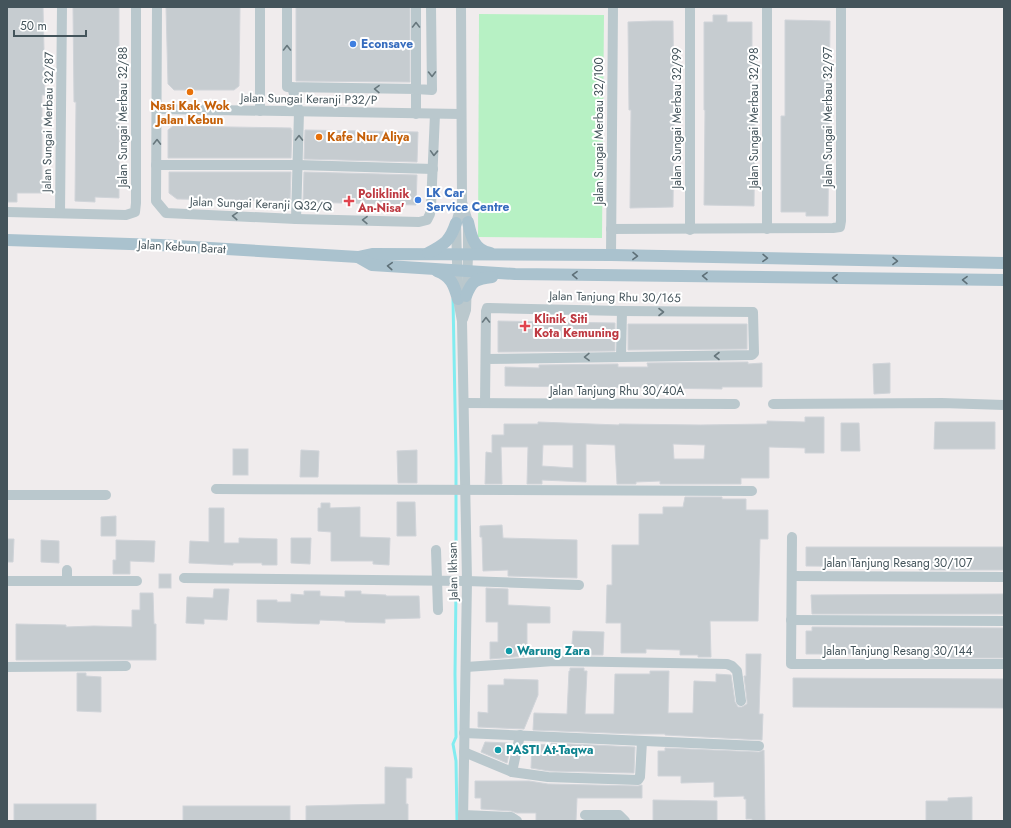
<svg xmlns="http://www.w3.org/2000/svg" width="1011" height="828" font-family="Jost,sans-serif">
<style>
.green{fill:#b7f1c4}
.lines{fill:none;stroke-linecap:round;stroke-linejoin:round}
.stream{stroke:#82ecf0;stroke-width:3}
.building{fill:#c6ccd0;stroke:#d0d4d9;fill-rule:evenodd}
.minor{stroke:#bac8cd;stroke-width:10}
.major{stroke:#aac2ce;stroke-width:12}
.oneway{stroke:#67777d}
.oneway2{stroke:#5e7078}
.shop-dot{fill:#3f7fe0;stroke:#fff;stroke-width:1.5}
.food-dot{fill:#e8710a;stroke:#fff;stroke-width:1.5}
.health-dot{fill:#e0444e;stroke:#fff;stroke-width:1.5}
.culture-dot{fill:#0f9aa8;stroke:#fff;stroke-width:1.5}
.labels{text-anchor:middle;dominant-baseline:central;stroke-width:4;stroke-linejoin:round;paint-order:stroke}
.shop-label{font-size:12px;font-weight:bold;fill:#366cbe;stroke:#fff;text-anchor:start}
.street-label{font-size:12px;fill:#44545b;stroke:#fff}
.food-label{font-size:12px;font-weight:bold;fill:#c56008;stroke:#fff}
.health-label{font-size:12px;font-weight:bold;fill:#be3a42;stroke:#fff;text-anchor:start}
.culture-label{font-size:12px;font-weight:bold;fill:#0d838f;stroke:#fff;text-anchor:start}
</style>
<rect width="100%" height="100%" fill="#f0eced"/>
<path class="green" d="M479 14 604 15 602 238 478 237Z"/>
<g class="lines">
<g class="stream">
<path d="M453 299 456 459V572"/>
<path d="M456 588 455 674 456 737 453 744 456 761 457 821"/>
</g>
</g>
<g class="building">
<path d="M7 7H43L45 95H42V193H17V202H7Z"/>
<path d="M73 7H119V198L95 197V202L75 201 76 102H74Z"/>
<path d="M166 7H240L239 86 234 90H174L168 84Z"/>
<path d="M296 7H410V82L296 81Z"/>
<path d="M713 15H727V22H752V117H755L754 206 704 205 705 110H704V22H713Z"/>
<path d="M785 20 830 21 828 216H806V212H781V116H785Z"/>
<path d="M653 21H673L674 118 673 207 630 208 631 110H629L628 22Z"/>
<path d="M173 126 291 128V130H292L291 158H168V130Z"/>
<path d="M305 130 418 132 417 162 304 159Z"/>
<path d="M169 172H291L290 201 177 199 169 193Z"/>
<path d="M304 172 417 175 416 205 303 202Z"/>
<path d="M498 321 615 323V351L498 352Z"/>
<path d="M628 324H747V349L628 350Z"/>
<path d="M748 362V364L762 363V387H722V389L505 386V367L539 368V365L618 364V367H648L647 363Z"/>
<path d="M890 363V393L874 394 873 364Z"/>
<path d="M805 417H824V453H805V448L769 447V478H741V484H660V481L636 482V484H617L615 445 586 444V482L542 480V484H527L528 447H501L502 484H485L486 452 492 453V435H504V424H538V422L619 425V424L700 425 767 424V421L805 422ZM673 444 705 445 704 459H674ZM543 445H573V468L542 466Z"/>
<path d="M935 422H995V449H934Z"/>
<path d="M841 423H859L860 451H841Z"/>
<rect x="233" y="449" width="15" height="26"/>
<path d="M301 450 319 451 318 477H300Z"/>
<path d="M417 450V483H398L397 451Z"/>
<path d="M685 497H722V499H746V510H768V539H760L758 621H710L711 657H698V655H680V650L646 649V653H621V623H606L607 585H612V545H639V514H663V507H683Z"/>
<path d="M397 502H415L416 536H397Z"/>
<path d="M321 503H330V508L360 507V537L390 538 389 565 373 564V561H331V532L318 531V508H321Z"/>
<path d="M209 508H224V543H239V538L277 539V565H262V563H233V565L189 563 190 541 209 542Z"/>
<path d="M116 516V536H101V517Z"/>
<path d="M502 525 503 538 577 540V578L508 576V570L483 571 482 537H480V526Z"/>
<path d="M291 538H311L310 564 291 563Z"/>
<path d="M7 539H14L13 562H7Z"/>
<path d="M41 540 59 541V563L41 562Z"/>
<path d="M116 540 155 541 154 562 130 561V574H113V560H116Z"/>
<path d="M806 547H1004V570H919V567L806 566Z"/>
<rect x="159" y="574" width="12" height="14"/>
<path d="M486 588 508 589V605L550 607V623H527V656L490 659V642H498V622H486Z"/>
<path d="M214 589H229L227 620 204 619V624L186 623 187 597 213 598Z"/>
<path d="M304 591H320V596L345 597V591H361V594L386 595V596H419L420 618 385 619V623L345 622V621L320 620 319 624 257 622V600H277V602H291V594L304 595Z"/>
<path d="M140 593H153L154 624H156V660H16V624L66 625V627L94 626 132 627V610H140Z"/>
<path d="M1004 594V614H812L811 595Z"/>
<path d="M812 627 1004 628V658H918V654H806V631H812Z"/>
<path d="M573 631 604 632 603 655H571Z"/>
<path d="M746 654H761L759 714H763L762 740 665 735V734H635L533 730 534 713 567 714 569 671H570V668H584V671H587L585 714H614L615 674H650V671H669L668 713H693L694 681 716 682V674L731 675 735 702 738 707H742L747 704V701L744 676H746Z"/>
<path d="M77 673H86V676L101 677V712L77 711Z"/>
<path d="M793 678 1004 679V708L793 707Z"/>
<path d="M504 679 538 680V695L524 729 478 727V712L488 713V685H504Z"/>
<path d="M485 742 507 743 511 745 507 763 481 752Z"/>
<path d="M551 743 635 747 634 773 549 771 531 768 532 744 551 745Z"/>
<path d="M665 748 759 752 764 750 765 821H752V819H746V799H744V796L714 797V782L681 783V776H658V751H665Z"/>
<path d="M385 767 412 768V778H406V804H408V821H306V806L385 804Z"/>
<path d="M475 781H529L548 784 638 786 642 785V798H577L576 821H536V813H517L511 811 481 809V798H475Z"/>
<path d="M972 797V821H926V801H948V798Z"/>
<path d="M653 800 717 801V821H653Z"/>
<rect x="14" y="804" width="82" height="17"/>
<rect x="183" y="806" width="107" height="15"/>
</g>
<g class="lines">
<g class="minor">
<path d="M157 7 156 201 166 213 296 219 419 222 427 220 430 214 431 206 435 114"/>
<path d="M260 7V111"/>
<path d="M287 7V87L416 89V114"/>
<path d="M416 7V89L432 90 431 7"/>
<path d="M461 7 462 202 468 222V255L466 310 463 319"/>
<path d="M690 7V230"/>
<path d="M767 7V229"/>
<path d="M292 87 299 112 296 219"/>
<path d="M157 109 461 114"/>
<path d="M156 165H298L433 169"/>
<path d="M462 202 456 223 458 299 462 321 467 581 463 821"/>
<path d="M7 212 126 215 135 212 136 203V7"/>
<path d="M60 213 62 7"/>
<path d="M611 229 833 228 840 227 841 221V7"/>
<path d="M611 255 613 7"/>
<path d="M621 356 622 311"/>
<path d="M464 403 735 404"/>
<path d="M485 403 486 311 487 308H489L622 311 753 312 754 353 752 355 486 359"/>
<path d="M773 404 942 403 1004 405"/>
<path d="M216 489 752 491"/>
<path d="M7 495H106"/>
<path d="M792 537 791 664H1004"/>
<path d="M436 550 438 610"/>
<path d="M792 576 1004 577"/>
<path d="M184 578 467 581 579 585"/>
<path d="M7 581H137"/>
<path d="M67 581V570"/>
<path d="M791 620 1004 621"/>
<path d="M7 667 126 666"/>
<path d="M466 667 554 661 727 664 732 666 737 671 741 701"/>
<path d="M464 733 759 746"/>
<path d="M464 752 512 772 548 777 638 780 640 777 642 741"/>
<path d="M512 772 520 735"/>
<path d="M463 815 511 817 517 821"/>
<path d="M585 815H619L625 821"/>
</g>
<g class="major">
<path d="M468 222C471 236 474 250 490 253"/>
<path d="M7 240 160 245 358 257 372 254 611 255 1004 263"/>
<path d="M428 253C445 244 450 241 456 223"/>
<path d="M358 257 372 265 515 274 1004 280"/>
<path d="M437 271C451 276 454 285 458 299"/>
<path d="M466 296C472 280 476 279 492 277"/>
</g>
</g>
<defs><path id="oneway-chevron" d="M-2-3.5L2.5 0L-2 3.5" fill="none" stroke-width="1.6" stroke-linecap="round" stroke-linejoin="round"/></defs>
<g class="oneway">
<use href="#oneway-chevron" transform="translate(416 25) rotate(-90)"/>
<use href="#oneway-chevron" transform="translate(287 48) rotate(-90)"/>
<use href="#oneway-chevron" transform="translate(432 74) rotate(89)"/>
<use href="#oneway-chevron" transform="translate(377 89) rotate(-179)"/>
<use href="#oneway-chevron" transform="translate(299 138) rotate(-89)"/>
<use href="#oneway-chevron" transform="translate(157 142) rotate(-89)"/>
<use href="#oneway-chevron" transform="translate(434 153) rotate(92)"/>
<use href="#oneway-chevron" transform="translate(235 216) rotate(-177)"/>
<use href="#oneway-chevron" transform="translate(365 220) rotate(-179)"/>
<use href="#oneway-chevron" transform="translate(661 312)"/>
<use href="#oneway-chevron" transform="translate(486 320) rotate(-90)"/>
<use href="#oneway-chevron" transform="translate(717 356) rotate(180)"/>
<use href="#oneway-chevron" transform="translate(587 357) rotate(179)"/>
</g>
<g class="oneway2">
<use href="#oneway-chevron" transform="translate(635 256) rotate(1)"/>
<use href="#oneway-chevron" transform="translate(765 258) rotate(1)"/>
<use href="#oneway-chevron" transform="translate(895 261) rotate(1)"/>
<use href="#oneway-chevron" transform="translate(390 266) rotate(-176)"/>
<use href="#oneway-chevron" transform="translate(575 275) rotate(-179)"/>
<use href="#oneway-chevron" transform="translate(705 276) rotate(-179)"/>
<use href="#oneway-chevron" transform="translate(835 278) rotate(-179)"/>
<use href="#oneway-chevron" transform="translate(965 280) rotate(-179)"/>
</g>
<g class="shop-dot">
<circle cx="353" cy="44" r="4"/>
<circle cx="418" cy="200" r="4"/>
</g>
<g class="food-dot">
<circle cx="190" cy="92" r="4"/>
<circle cx="319" cy="137" r="4"/>
</g>
<g class="health-dot">
<path d="M347 195h4v4h4v4h-4v4h-4v-4h-4v-4h4z"/>
<path d="M523 320h4v4h4v4h-4v4h-4v-4h-4v-4h4z"/>
</g>
<g class="culture-dot">
<circle cx="509" cy="651" r="4"/>
<circle cx="498" cy="750" r="4"/>
</g>
<g class="labels">
<g class="shop-label">
<text x="361" y="44">Econsave</text>
<text x="426" y="193">LK Car<tspan x="426" dy="14">Service Centre</tspan></text>
</g>
<g class="street-label">
<text transform="translate(309 99) rotate(1)">Jalan Sungai Keranji P32/P</text>
<text transform="translate(123 117) rotate(-90)">Jalan Sungai Merbau 32/88</text>
<text transform="translate(828 117) rotate(-90)">Jalan Sungai Merbau 32/97</text>
<text transform="translate(677 118) rotate(-90)">Jalan Sungai Merbau 32/99</text>
<text transform="translate(754 118) rotate(-90)">Jalan Sungai Merbau 32/98</text>
<text transform="translate(48 122) rotate(-89)">Jalan Sungai Merbau 32/87</text>
<text transform="translate(599 131) rotate(-90)">Jalan Sungai Merbau 32/100</text>
<text transform="translate(261 204) rotate(2)">Jalan Sungai Keranji Q32/Q</text>
<text transform="translate(182 247) rotate(3)">Jalan Kebun Barat</text>
<text transform="translate(615 297) rotate(1)">Jalan Tanjung Rhu 30/165</text>
<text x="617" y="391">Jalan Tanjung Rhu 30/40A</text>
<text x="898" y="563">Jalan Tanjung Resang 30/107</text>
<text transform="translate(453 571) rotate(-91)">Jalan Ikhsan</text>
<text x="898" y="651">Jalan Tanjung Resang 30/144</text>
</g>
<g class="food-label">
<text x="190" y="106">Nasi Kak Wok<tspan x="190" dy="14">Jalan Kebun</tspan></text>
<text x="327" y="137" text-anchor="start">Kafe Nur Aliya</text>
</g>
<g class="health-label">
<text x="358" y="194">Poliklinik<tspan x="358" dy="14">An-Nisa'</tspan></text>
<text x="534" y="319">Klinik Siti<tspan x="534" dy="14">Kota Kemuning</tspan></text>
</g>
<g class="culture-label">
<text x="517" y="651">Warung Zara</text>
<text x="506" y="750">PASTI At-Taqwa</text>
</g>
</g>
<rect width="1011" height="828" fill="none" stroke="#44545b" stroke-width="16"/>
<path d="M14 30v6h72v-6" fill="none" stroke="#44545b" stroke-width="2"/>
<text x="20" y="30" font-size="12" fill="#44545b" stroke="#ffffff" stroke-width="3" paint-order="stroke">50 m</text>
</svg>
